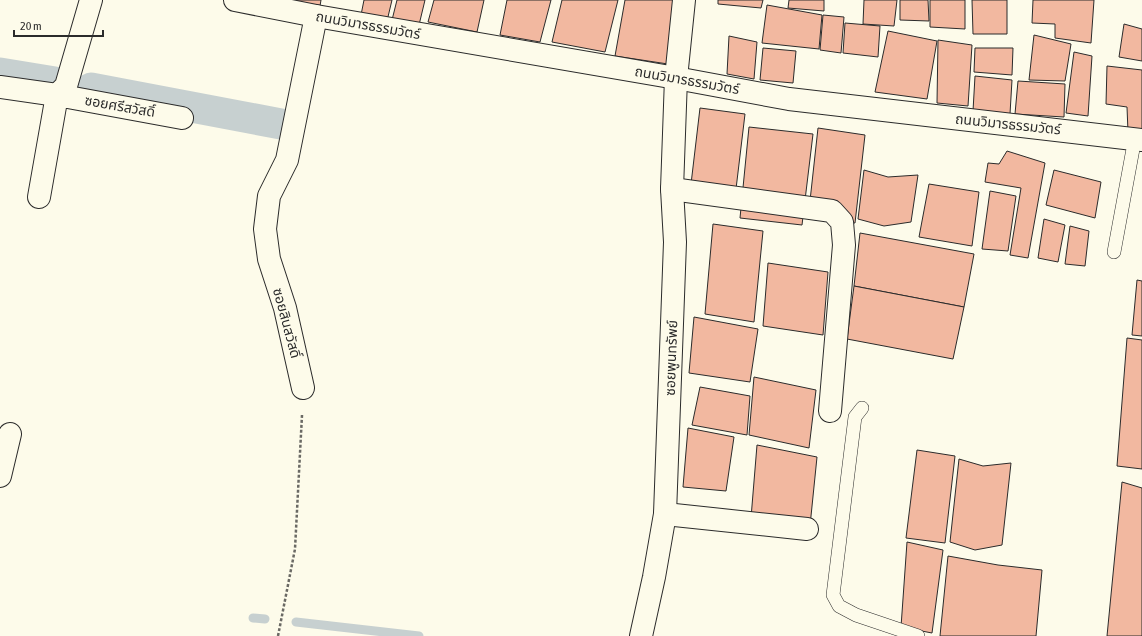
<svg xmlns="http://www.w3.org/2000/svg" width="1142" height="636" font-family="'Asap Condensed','Noto Sans Thai',sans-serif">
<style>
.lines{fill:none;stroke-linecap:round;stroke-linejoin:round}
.stream{stroke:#c7d0d0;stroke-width:9}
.canal{stroke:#c7d0d0;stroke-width:31}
.building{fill:#f2b8a0;stroke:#2b2b2b}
.lane-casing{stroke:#2b2b2b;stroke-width:14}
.street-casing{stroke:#2b2b2b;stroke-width:24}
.path{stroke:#6a6964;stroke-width:2.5;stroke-dasharray:3 2;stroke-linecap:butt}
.lane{stroke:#fdfbea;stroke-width:13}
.street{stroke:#fdfbea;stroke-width:22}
.labels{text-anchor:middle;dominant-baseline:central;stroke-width:3;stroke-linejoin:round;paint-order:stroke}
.street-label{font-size:14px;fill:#2b2b2b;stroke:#fdfbea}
</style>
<rect width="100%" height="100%" fill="#fdfbea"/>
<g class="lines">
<g class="stream">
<path d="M253 618 265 619"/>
<path d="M296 622 419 636"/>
</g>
<g class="canal">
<path d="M0 73 55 82"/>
<path d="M91 88 281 124"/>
</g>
</g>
<g class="building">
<path d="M282 0H321L320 6Z"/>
<path d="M364 0H392L387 21 361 15Z"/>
<path d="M397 0H425L419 25 392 20Z"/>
<path d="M434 0H484L477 32 428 22Z"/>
<path d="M507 0H551L540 42 500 35Z"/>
<path d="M562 0H618L605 52 552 42Z"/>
<path d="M625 0H677L668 64 615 56Z"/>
<path d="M718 0H763L761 8 718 4Z"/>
<path d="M789 0H824V11L788 8Z"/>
<path d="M864 0H897L894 26 863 24Z"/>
<path d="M900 0H928L929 21 900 20Z"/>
<path d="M930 0H965V29L930 27Z"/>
<path d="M972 0H1007V34H973Z"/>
<path d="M1033 0H1094L1091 43 1055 38V24L1032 23Z"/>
<path d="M767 5 822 15 819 49 762 43Z"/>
<path d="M823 15 844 17 841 53 820 50Z"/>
<path d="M845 23 880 26 878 57 843 53Z"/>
<path d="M1124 24 1142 29V61L1119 57Z"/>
<path d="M888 31 937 41 927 99 875 92Z"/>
<path d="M1034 35 1071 44 1065 81 1029 80Z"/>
<path d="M729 36 757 42 754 79 727 74Z"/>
<path d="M938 40 972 45 968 106 937 103Z"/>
<path d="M763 48 796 51 793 83 760 80Z"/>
<path d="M975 48H1013L1012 75 974 72Z"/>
<path d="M1074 52 1092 56 1088 116 1066 113Z"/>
<path d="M1107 66 1142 70V134L1128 132 1127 107 1106 104Z"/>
<path d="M975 76 1012 80 1010 114 973 111Z"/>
<path d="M1018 81 1065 84 1064 117 1015 114Z"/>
<path d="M700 108 745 114 736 189 691 184Z"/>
<path d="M749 127 813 134 802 225 740 218Z"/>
<path d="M818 128 865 135 855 223 808 219Z"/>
<path d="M1007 151 1045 163 1028 258 1010 255 1021 188 985 182 988 163 999 164Z"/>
<path d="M864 170 888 177 918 175 911 222 884 226 858 219Z"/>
<path d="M1054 170 1101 182 1095 218 1046 205Z"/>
<path d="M929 184 979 192 972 246 919 237Z"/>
<path d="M990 191 1016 196 1008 251 982 249Z"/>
<path d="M1044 219 1065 225 1058 262 1038 258Z"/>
<path d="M713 224 763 231 754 322 705 314Z"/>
<path d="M1070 226 1089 231 1085 266 1065 264Z"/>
<path d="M860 233 974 254 964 307 854 286Z"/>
<path d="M768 263 828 272 823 335 763 326Z"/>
<path d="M1137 280 1142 281V336L1132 335Z"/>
<path d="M854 286 964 307 953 359 847 339Z"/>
<path d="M694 317 758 329 750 382 689 373Z"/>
<path d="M1127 338 1142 340V469L1117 466Z"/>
<path d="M754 377 816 390 809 448 749 435Z"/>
<path d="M700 387 750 396 747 435 692 425Z"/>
<path d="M688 428 734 437 726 491 683 487Z"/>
<path d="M757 445 817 457 810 526 751 518Z"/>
<path d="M917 450 955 456 945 543 906 538Z"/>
<path d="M959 459 983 466 1011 463 1002 545 975 550 950 542Z"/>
<path d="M1122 482 1142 488V636H1107Z"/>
<path d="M907 542 943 550 932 633 901 627Z"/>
<path d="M948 556 998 565 1042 570 1036 636H940Z"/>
</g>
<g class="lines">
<g class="lane-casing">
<g id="lane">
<path d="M1114 252 1135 138"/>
<path d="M862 408 855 417 833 595 839 606 856 615 918 636"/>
</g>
</g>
<g class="street-casing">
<g id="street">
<path d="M235 0 316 16 676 78 789 99 1142 140"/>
<path d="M0 87 57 95 66 86 91 0"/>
<path d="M672 189 832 211 842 222 844 245 830 411"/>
<path d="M39 197 57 95 182 118"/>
<path d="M303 388 285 308 269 259 265 229 269 196 287 160 316 16"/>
<path d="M0 476 10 434"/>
<path d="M665 514 807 529"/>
<path d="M641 636 654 577 665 514 675 242 672 189 676 78 684 0"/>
</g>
</g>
<path class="path" d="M278 636 295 549 302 415"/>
<use href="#lane" class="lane"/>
<use href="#street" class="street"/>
</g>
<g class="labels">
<g class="street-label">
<text transform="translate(368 25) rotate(10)">ถนนวิมารธรรมวัตร์</text>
<text transform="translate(687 80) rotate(10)">ถนนวิมารธรรมวัตร์</text>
<text transform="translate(120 106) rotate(10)">ซอยศรีสวัสดิ์</text>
<text transform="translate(1008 124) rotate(6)">ถนนวิมารธรรมวัตร์</text>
<text transform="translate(287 323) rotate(75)">ซอยสินสวัสดิ์</text>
<text transform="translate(671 358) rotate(-88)">ซอยพูนทรัพย์</text>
</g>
</g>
<path d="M14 30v6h89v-6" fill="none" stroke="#2b2b2b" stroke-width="2"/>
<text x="20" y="30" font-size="12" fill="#2b2b2b" stroke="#fdfbea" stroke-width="3" paint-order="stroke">20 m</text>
</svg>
